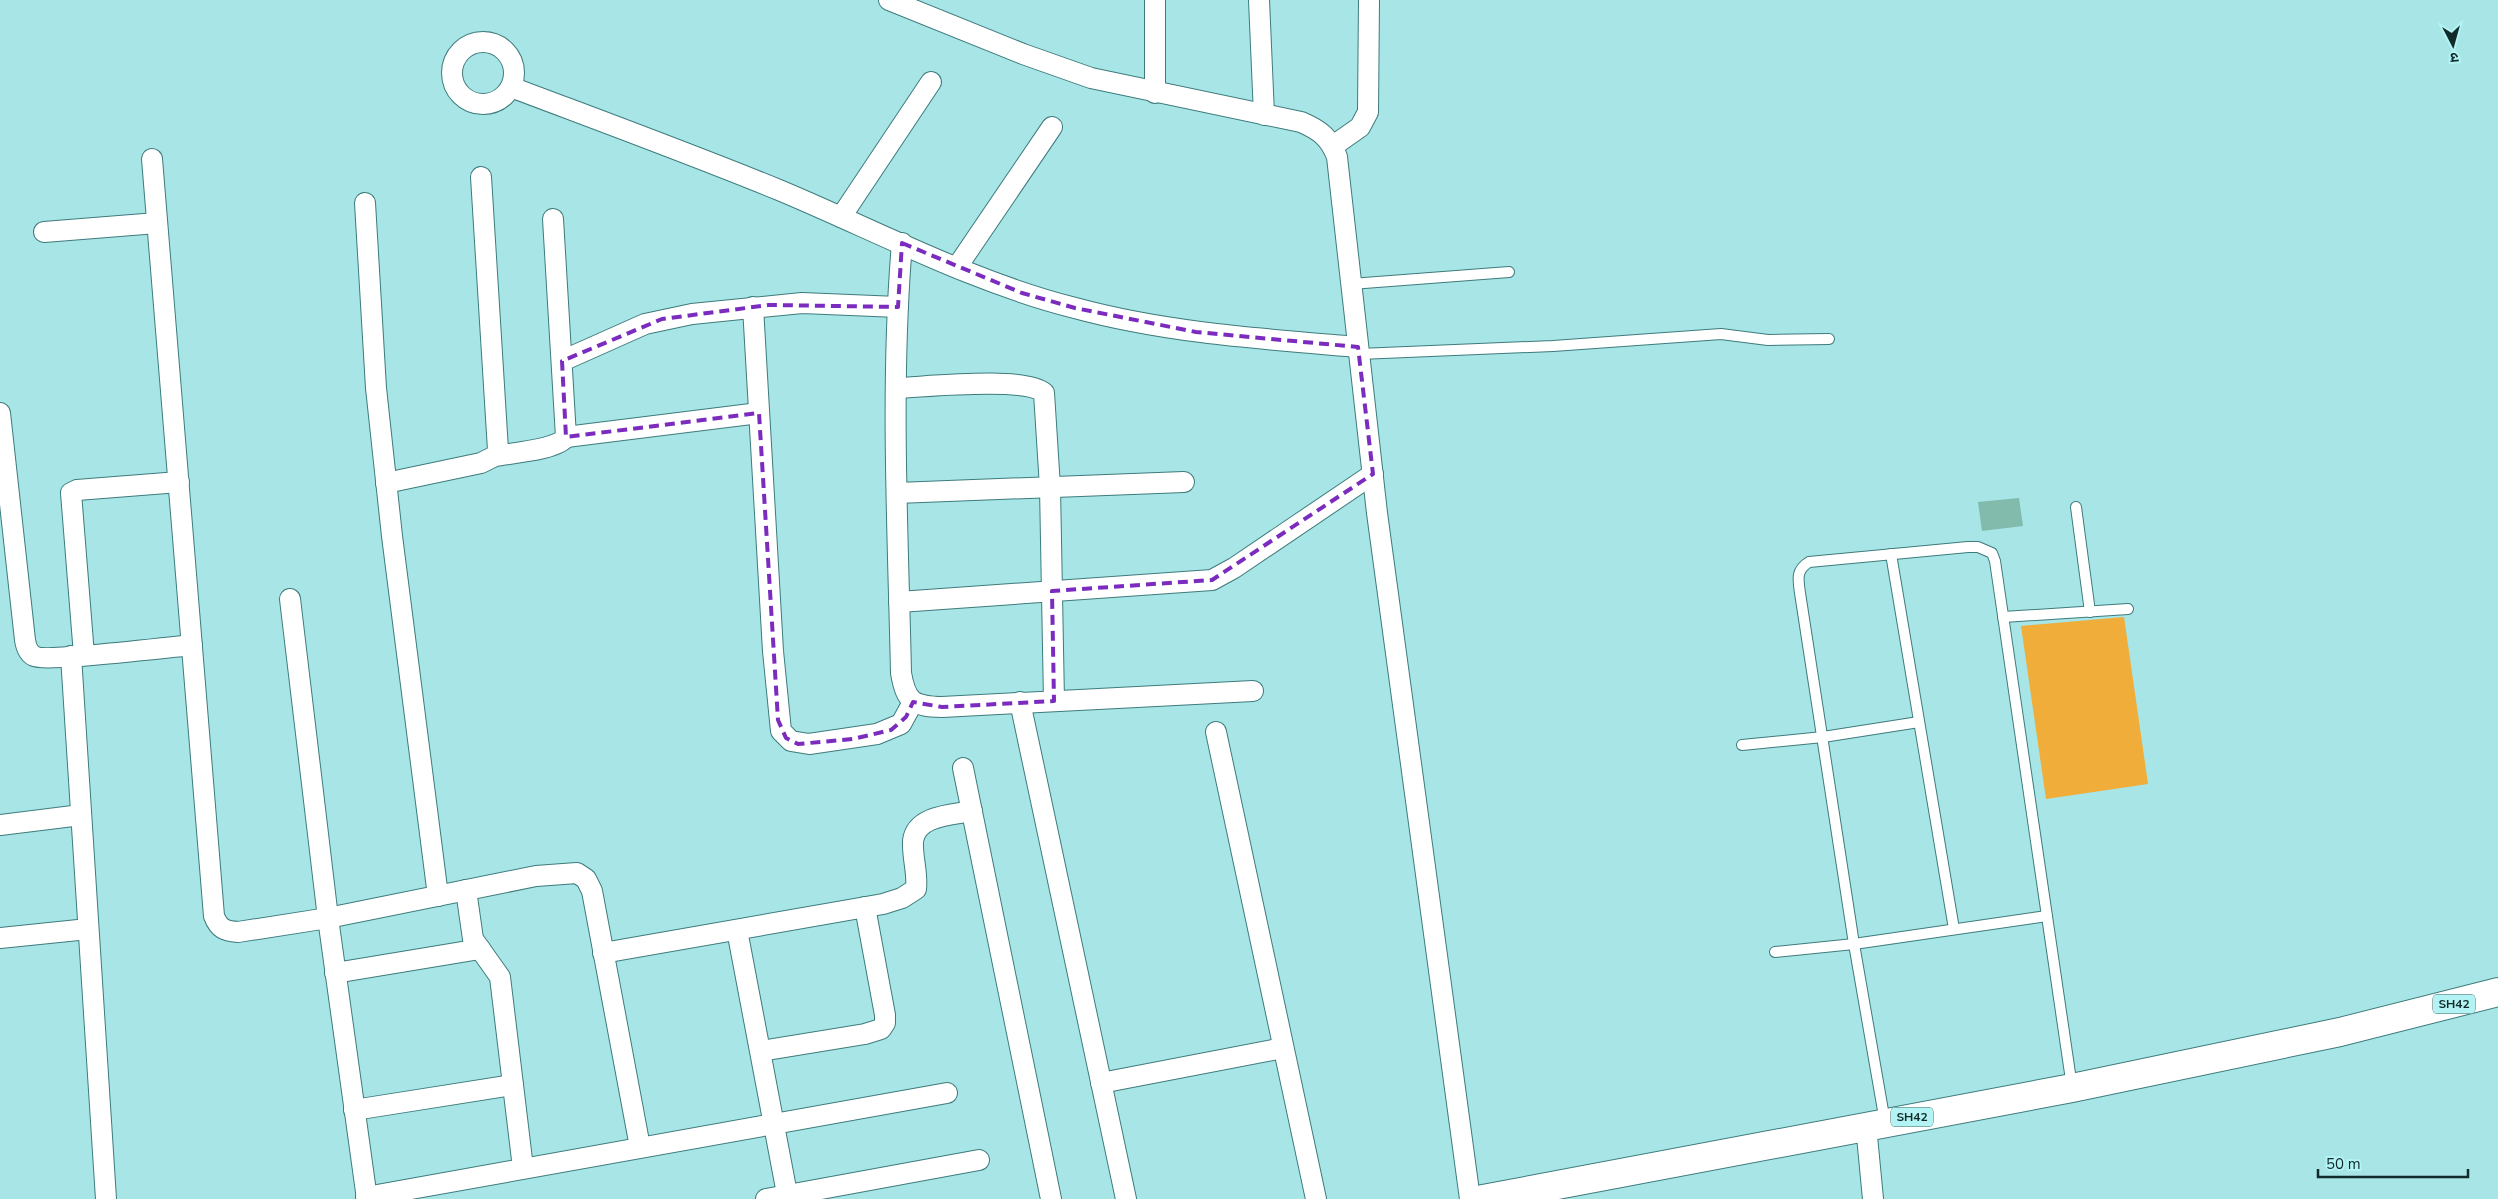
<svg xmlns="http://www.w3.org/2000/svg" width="2498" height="1199" font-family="'Nunito Sans','Noto Sans Devanagari',sans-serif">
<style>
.green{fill:#f0ad39}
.building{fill:#82bbac}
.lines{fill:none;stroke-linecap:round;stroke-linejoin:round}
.service-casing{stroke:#3e7b7c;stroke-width:12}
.minor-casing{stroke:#3e7b7c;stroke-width:22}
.primary-casing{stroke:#3e7b7c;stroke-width:30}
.service{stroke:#fff;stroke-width:10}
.minor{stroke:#fff;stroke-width:20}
.primary{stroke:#fff;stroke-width:28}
.marked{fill:none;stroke:#7b2cbf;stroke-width:4;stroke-dasharray:10 6;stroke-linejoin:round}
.labels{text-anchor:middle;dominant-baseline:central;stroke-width:5;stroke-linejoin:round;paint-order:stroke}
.shield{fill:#b4f3f3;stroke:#426767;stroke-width:1}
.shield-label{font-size:12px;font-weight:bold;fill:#112b2b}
</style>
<rect width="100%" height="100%" fill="#a7e5e6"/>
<path class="green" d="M2124 617 2148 784 2046 799 2021 626Z"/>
<path class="building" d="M2019 498 2023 526 1982 531 1978 502Z"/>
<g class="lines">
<g class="service-casing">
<g id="service">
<path d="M1351 284 1509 272"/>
<path d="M1359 354 1553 346 1721 334 1768 340 1829 339"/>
<path d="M2076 507 2090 612"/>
<path d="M1891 554 1954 929"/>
<path d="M2003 617 2128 609"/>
<path d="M1742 745 1823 737 1919 722"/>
<path d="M1775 952 1854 944 2047 916"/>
<path d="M1885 1122 1854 944 1800 593C1798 579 1796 570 1809 562L1968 547H1978L1992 553 1995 561 2072 1087"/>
</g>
</g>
<g class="minor-casing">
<g id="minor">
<path d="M889 0 1023 54 1091 78 1301 122C1320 130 1330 138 1337 157L1377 513 1470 1199"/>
<path d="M1259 0 1264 115"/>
<circle cx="483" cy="73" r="31"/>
<path d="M511 87C601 121 691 154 779 190 877 231 972 282 1075 308 1167 333 1263 339 1358 347"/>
<path d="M1155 93V0"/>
<path d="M1333 146 1360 127 1368 112 1369 0"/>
<path d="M152 159 214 916C219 929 225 931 238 932L328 918 536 876 577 873 586 879 592 891 640 1147"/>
<path d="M365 203 376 388 392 536 438 896"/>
<path d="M841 217 931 82"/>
<path d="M44 232 157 223"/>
<path d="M902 243C890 386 898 531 901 673 906 702 913 706 942 707L1253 691"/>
<path d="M957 267 1052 127"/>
<path d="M753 307 773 651 781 731 791 741 809 744 877 734 901 724 913 702"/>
<path d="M562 361 645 324 692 314 802 303 898 307"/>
<path d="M897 388C926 387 1025 376 1044 393L1050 487 1054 701"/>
<path d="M0 413 25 640C26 646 28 653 34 656 44 662 171 647 192 645"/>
<path d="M566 437 759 413"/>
<path d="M495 456C511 453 557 450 566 437L553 219"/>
<path d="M386 483 481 463 495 456 498 450 481 177"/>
<path d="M897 493 1184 482"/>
<path d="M290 599 328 918 367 1199"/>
<path d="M899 602 1212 580 1234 568 1373 474"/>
<path d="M84 655 71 493 77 490 179 482"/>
<path d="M71 656 106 1199"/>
<path d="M1020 702 1126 1199"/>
<path d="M1216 732 1316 1199"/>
<path d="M963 768 1051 1199"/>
<path d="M0 825 81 815"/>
<path d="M466 890 473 939 500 977 523 1168"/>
<path d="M737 930 788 1199"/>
<path d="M0 938 88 929"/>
<path d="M603 953 883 904 902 898 916 889C918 873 912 857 913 841 916 815 953 815 972 811"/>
<path d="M335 973 480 949"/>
<path d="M761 1051 865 1034 881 1029 885 1023V1015L865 907"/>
<path d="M1101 1083 1283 1048"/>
<path d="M354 1110 513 1085"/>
<path d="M1866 1126 1873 1199"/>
<path d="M366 1197 947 1093"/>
<path d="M766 1199 979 1160"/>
</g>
</g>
<g class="primary-casing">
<path id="primary" d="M1483 1199 2072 1088 2340 1032 2498 992"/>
</g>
<use href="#service" class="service"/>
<use href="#minor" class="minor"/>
<use href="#primary" class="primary"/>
</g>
<path class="marked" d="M902 243 1022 293 1075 308 1196 332 1358 347 1373 474 1212 580 1052 591 1054 701 942 707 913 702 906 717 891 730 853 739 798 744 786 738 778 720 759 413 566 437 562 361 662 319 769 305 898 307Z"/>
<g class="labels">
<g class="shield">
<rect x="2433" y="994.5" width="42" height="19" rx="4"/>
<rect x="1891" y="1107.5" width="42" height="19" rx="4"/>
</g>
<g class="shield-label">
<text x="2454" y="1004">SH42</text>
<text x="1912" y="1117">SH42</text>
</g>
</g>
<g transform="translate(2453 45) rotate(174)" stroke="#b4f3f3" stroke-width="4" paint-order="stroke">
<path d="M0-4L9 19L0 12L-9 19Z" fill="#112b2b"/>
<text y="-8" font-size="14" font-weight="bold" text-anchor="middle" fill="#112b2b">उ</text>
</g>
<path d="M2318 1169v8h150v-8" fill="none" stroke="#112b2b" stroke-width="2.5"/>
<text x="2326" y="1169" font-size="15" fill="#112b2b" stroke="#b4f3f3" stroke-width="4" paint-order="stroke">50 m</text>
</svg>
